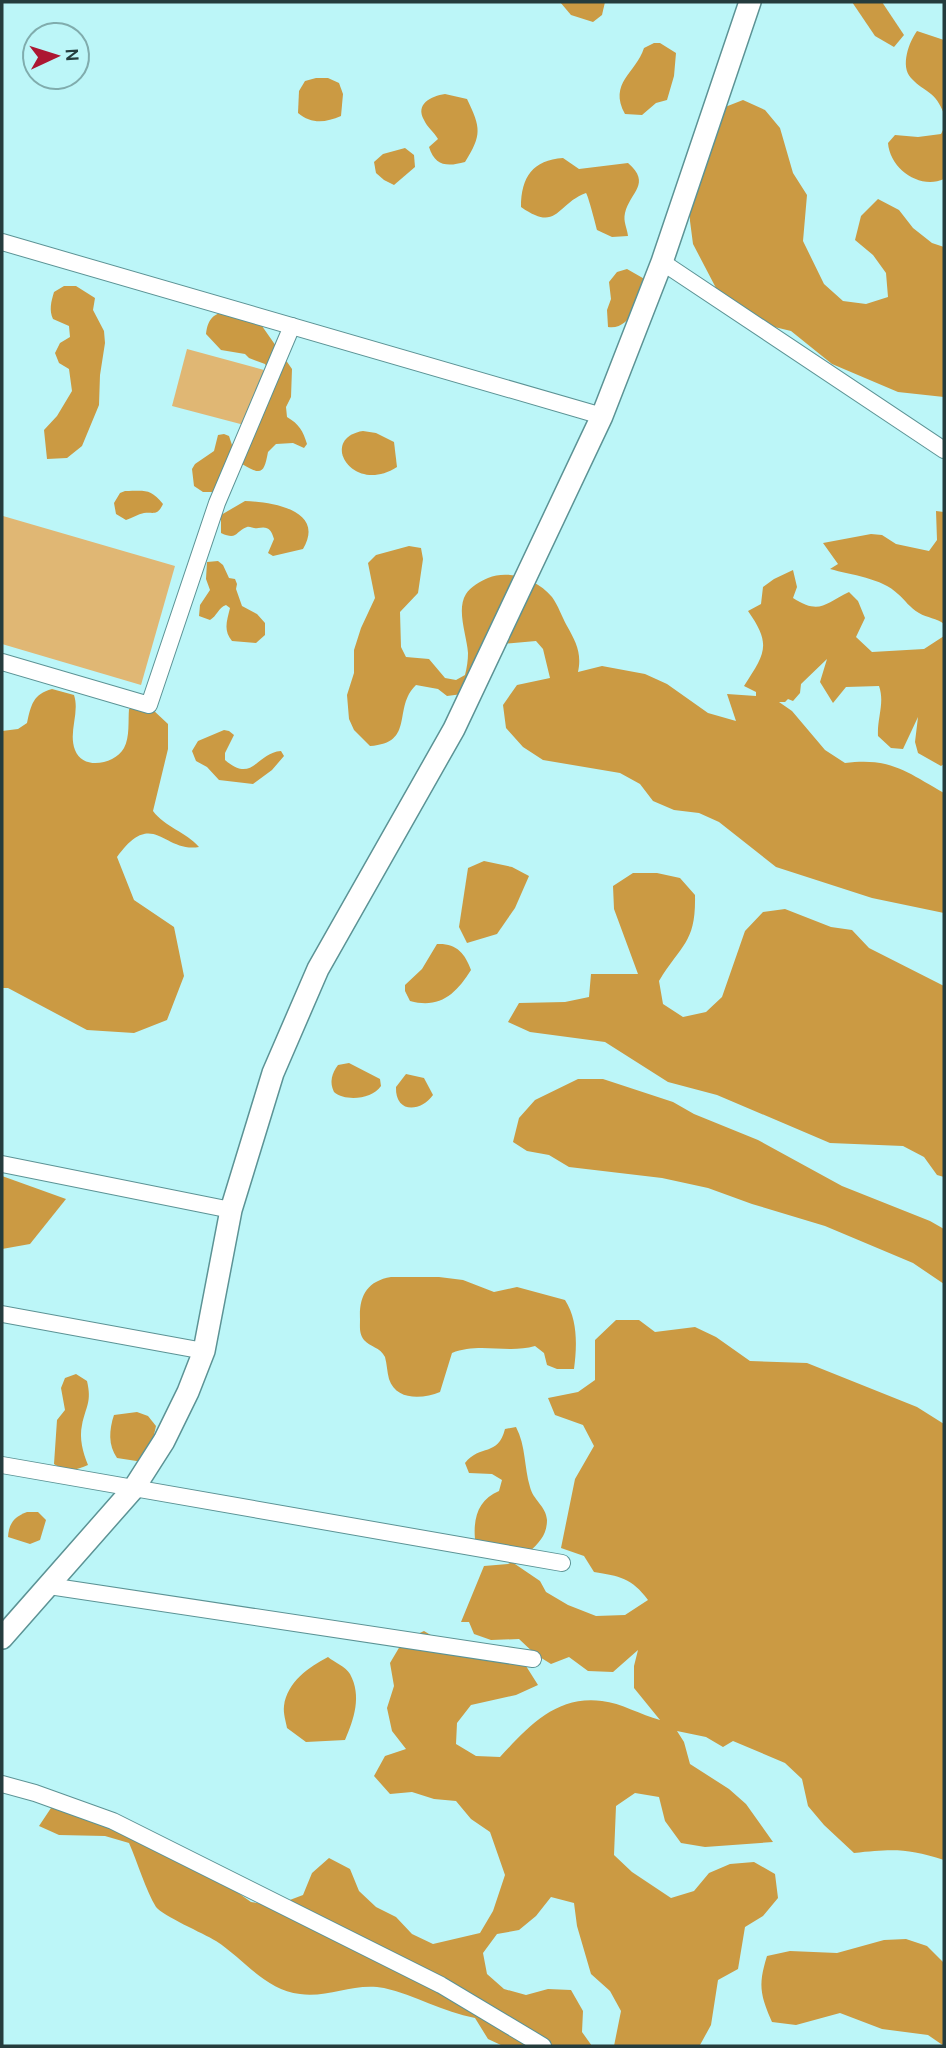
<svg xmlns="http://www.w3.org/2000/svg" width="946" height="2048" font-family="Karla,sans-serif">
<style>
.green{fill:#e0b774}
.forest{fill:#cb9a43}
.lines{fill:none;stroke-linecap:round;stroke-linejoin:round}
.minor-casing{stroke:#5c9395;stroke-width:18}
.tertiary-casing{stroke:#5c9395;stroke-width:24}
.minor{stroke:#fff;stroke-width:16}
.tertiary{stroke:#fff;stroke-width:21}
</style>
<rect width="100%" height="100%" fill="#bcf6f8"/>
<g class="green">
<path d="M187 349 264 370 248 426 172 406Z"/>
<path d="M3 516 175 566 141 685 2 644Z"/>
</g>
<g class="forest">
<path d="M560 2H605L602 15 593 22 571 15Z"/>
<path d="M852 2H882L904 35 894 47 875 36Z"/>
<path d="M917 31 944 40V114C935 90 926 94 911 78 900 66 909 42 917 31Z"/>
<path d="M654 43H660L676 53 674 76 667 100 656 103 642 115 625 114C608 83 636 73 644 48Z"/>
<path d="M316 78H328L339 83 343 94 341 116C325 123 311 124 298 113L299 91 305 81Z"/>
<path d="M445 94 467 99C481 128 482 135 465 162 447 167 435 166 429 147L438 139C434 132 427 127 424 120 415 104 431 96 445 94Z"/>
<path d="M743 100 765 110 780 128 793 173 807 195 803 241 824 284 843 301 866 304 888 297 886 273 873 255 855 240 861 216 878 199 899 210 913 228 932 243 944 247V397L898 392 832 364 791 331 746 320 716 288 693 244 690 221V199L720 109Z"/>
<path d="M944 128V179C920 190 890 169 888 143L895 135 918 137 941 134Z"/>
<path d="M405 148 414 155 415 167 394 185 384 180 376 173 374 162 383 154Z"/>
<path d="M563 158 579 169 628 163C652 184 630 192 625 213 623 222 627 227 628 236L612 237 597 230C596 226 588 195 586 193 556 204 558 233 521 207 521 177 533 160 563 158Z"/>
<path d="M627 269 648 281C640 297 631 331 608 327L607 310 611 299 609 282 617 272Z"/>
<path d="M64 286H76L95 298 93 310 104 331 105 343 100 375 99 405 82 446 67 458 47 459 44 430 57 416 72 391 69 369 59 363 55 353 60 343 70 337 69 326 53 319C49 310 51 302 54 292Z"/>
<path d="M229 311 262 326 292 369 291 397 286 407 287 417C299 424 303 431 307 444L304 448 293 443 276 444 268 452C264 473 262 476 242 464L268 370 265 364 249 358 245 354 221 350 206 334C208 318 214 313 229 311Z"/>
<path d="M363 431 376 433 394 442 397 467C352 496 318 438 363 431Z"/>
<path d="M224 434 229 436 233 448C224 462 222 477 214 492H203L194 486 192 469 195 464 214 451 218 435Z"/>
<path d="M125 491C145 491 150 488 163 504 157 516 155 512 144 513 138 514 132 518 126 520L116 514 114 503 120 493Z"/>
<path d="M245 501C272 502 326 510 303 549L273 556 268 553 274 539C271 529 268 526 258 528 254 529 250 526 247 527 235 531 238 541 221 533V515Z"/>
<path d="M936 511 944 512V624C937 618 927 618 919 613 910 608 905 600 898 594 882 578 851 575 830 569L838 564 823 543 871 534 882 535 896 544 929 551 937 540Z"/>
<path d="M409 546 421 548 423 559 418 593 400 612 401 647 406 657 429 659 445 678 456 680 465 675C467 667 468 660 468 653 467 636 456 610 466 594 470 587 481 581 488 578 509 569 537 579 552 597 558 605 562 617 567 626 576 642 582 653 578 672L602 666 645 674 667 684 708 713 736 721 727 694 756 696V692L744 686C765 653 772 645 748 611L761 604 763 587 774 579 793 570 797 587 793 598C820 615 824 604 849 592L858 601 865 618 856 637 872 652 924 649 944 636V764L941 766 918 753 915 742 918 717 903 749 891 748 878 736C877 718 885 703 879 686L846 687 833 703 820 682 827 659 801 684 800 693 793 701 788 699 785 702H779L792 711 825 750 845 763C890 757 907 772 944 793V913L872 898 776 867 719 822 699 813 674 810 653 801 640 784 620 773 543 760 523 747 506 728 503 705 517 685 550 678 543 649 536 641 502 644 470 693 447 696 438 689 416 685C392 708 416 743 370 746L354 730 349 719 347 695 354 673V650L361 628 375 598 368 563 376 555Z"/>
<path d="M218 561 223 565 229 578 235 579 237 584 236 589 242 606 257 614 265 623V635L256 643 232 641C223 630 227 621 230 608L226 605C218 608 217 616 210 620L199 616 200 605 210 590 206 579 207 562Z"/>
<path d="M52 689 74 695C80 713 68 732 75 750 83 771 115 764 124 748 130 737 128 721 129 709H152L168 724V749L153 811C165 827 186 832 199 847 163 853 153 807 117 857L134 900 174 927 184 976 167 1020 134 1033 87 1030 8 988H2V731L18 729 27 723C31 705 33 694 52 689Z"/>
<path d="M224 730 229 731 234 735 225 753V760C253 784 256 753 281 751L284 756 272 770 253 784 219 780 207 767 196 761 192 751 198 741Z"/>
<path d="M484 861 512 867 529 876 515 908 497 934 467 943 459 927 468 868Z"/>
<path d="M633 873H657L680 878 695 895C696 943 682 943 659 981L663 1004 683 1017 706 1012 722 997 745 931 763 912 785 909 831 927 852 930 869 948 944 986V1177L937 1175 924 1157 903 1146 830 1143 717 1095 668 1082 605 1042 530 1032 508 1022 519 1003 565 1002 589 997 591 974H638L614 909 613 886Z"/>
<path d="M437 944C456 943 465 953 471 970 456 994 440 1009 410 1001L405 991V985L422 969Z"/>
<path d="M349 1063 380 1079 381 1086C372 1099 346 1102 334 1092 329 1082 332 1073 338 1065Z"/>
<path d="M406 1074 424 1078 433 1095C421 1112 395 1114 396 1087Z"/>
<path d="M578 1079H603L673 1102 694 1114 758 1140 842 1186 930 1221 944 1229V1284L913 1263 825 1226 752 1204 708 1188 662 1178 569 1167 549 1155 527 1151 513 1142 519 1118 535 1100Z"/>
<path d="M2 1176 66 1199 30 1244 2 1249Z"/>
<path d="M391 1277H439L463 1280 494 1292 517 1287 565 1300C578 1320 577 1346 574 1369H557L547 1365 544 1353 535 1346C508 1354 479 1342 452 1353L440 1392C423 1399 396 1401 389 1379 387 1372 387 1364 385 1357 380 1347 370 1347 364 1340 359 1334 360 1327 360 1319 359 1296 367 1281 391 1277Z"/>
<path d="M616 1320H639L655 1332 695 1327 716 1337 750 1361 807 1363 917 1407 944 1424V1860C907 1848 892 1849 854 1853L824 1825 808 1806 802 1779 785 1763 733 1741 723 1747 706 1737 677 1731 684 1742 690 1764 729 1789 746 1804 773 1842 705 1847 681 1843 665 1821 659 1797 635 1793 616 1806 614 1855 632 1872 671 1898 694 1891 709 1873 730 1864 754 1862 775 1874 778 1898 763 1916 745 1927 738 1969 718 1980 711 2025 700 2045 614 2046 621 2011 610 1991 591 1974 577 1926 574 1903 551 1897 536 1916 519 1930 497 1934 483 1953 487 1974 504 1989 526 1995 548 1989 571 1990 583 2011 582 2032 592 2046H503L488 2039 475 2018C443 2012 415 1995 384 1988 355 1982 329 1998 300 1994 265 1990 244 1959 216 1941 203 1933 163 1916 156 1907 146 1891 137 1861 129 1843L105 1836 59 1835 39 1826 53 1805 175 1848 251 1902 274 1906 303 1895 312 1873 329 1858 350 1869 359 1891 376 1907 396 1917 412 1934 433 1944 480 1933 493 1911 505 1875 490 1832 471 1819 456 1801 434 1799 412 1792 390 1794 374 1776 385 1756 406 1749 392 1731 387 1708 394 1686 390 1663 403 1641 424 1631 444 1643 514 1647 538 1685 516 1695 471 1705 457 1723 456 1744 476 1756 500 1757C528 1727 556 1695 602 1701 621 1703 641 1715 660 1720L634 1688V1666L638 1650 613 1672 588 1671 569 1657 551 1664 535 1654 519 1639 491 1640 474 1634 469 1622H461L484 1566 508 1564 512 1562 540 1581 546 1592 568 1605 596 1616 625 1615 648 1600C632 1578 619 1576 594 1572L584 1556 561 1548 575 1479 594 1446 583 1425 555 1415 548 1398 578 1392 595 1380V1340Z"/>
<path d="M76 1374 87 1381C92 1402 86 1406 82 1425 79 1438 83 1453 88 1465 74 1471 67 1472 54 1464L57 1420 65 1410 61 1388 65 1378Z"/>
<path d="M137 1412 148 1416 156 1426 150 1452 143 1462 117 1458C108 1445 109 1430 114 1415Z"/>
<path d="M516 1427C526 1446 524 1467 530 1487 533 1500 546 1506 547 1520 547 1535 539 1543 529 1552L484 1546 475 1539C473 1517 479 1499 499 1491L502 1480 492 1474 469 1473 465 1463C480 1444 498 1457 505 1429Z"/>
<path d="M27 1512H38L46 1520 40 1540 30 1544 8 1537C9 1523 14 1517 27 1512Z"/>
<path d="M328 1657C334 1662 346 1667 350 1674 362 1696 354 1719 345 1740L306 1742 287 1728C286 1722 283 1713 284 1706 287 1682 309 1667 328 1657Z"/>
<path d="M906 1939 927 1946 944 1963V2046L928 2035 882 2029 840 2013 796 2025 772 2022C760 1994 758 1985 767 1956L790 1951 837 1953 884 1940Z"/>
</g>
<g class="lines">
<g class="minor-casing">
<g id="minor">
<path d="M2 242 602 416"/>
<path d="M662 262 944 450"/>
<path d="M2 662 149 705 217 503 292 326"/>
<path d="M2 1164 231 1210"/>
<path d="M2 1314 204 1351"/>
<path d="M2 1465 562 1563"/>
<path d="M49 1586 533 1659"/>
<path d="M2 1784 35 1793 113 1821 441 1985 543 2046"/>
</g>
</g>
<g class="tertiary-casing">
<path id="tertiary" d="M2 1638 134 1488 164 1441 188 1392 204 1351 231 1210 273 1073 318 969 454 729 602 416 662 262 750 2"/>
</g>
<use href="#minor" class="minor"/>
<use href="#tertiary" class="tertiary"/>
</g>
<rect width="946" height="2048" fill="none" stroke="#253c3d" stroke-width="7"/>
<g transform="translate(56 56) rotate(86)"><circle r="33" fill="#bcf6f8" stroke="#80acad" stroke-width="2"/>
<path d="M0-5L12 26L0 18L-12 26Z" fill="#ac1732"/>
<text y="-10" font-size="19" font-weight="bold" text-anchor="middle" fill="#253c3d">N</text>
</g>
</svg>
